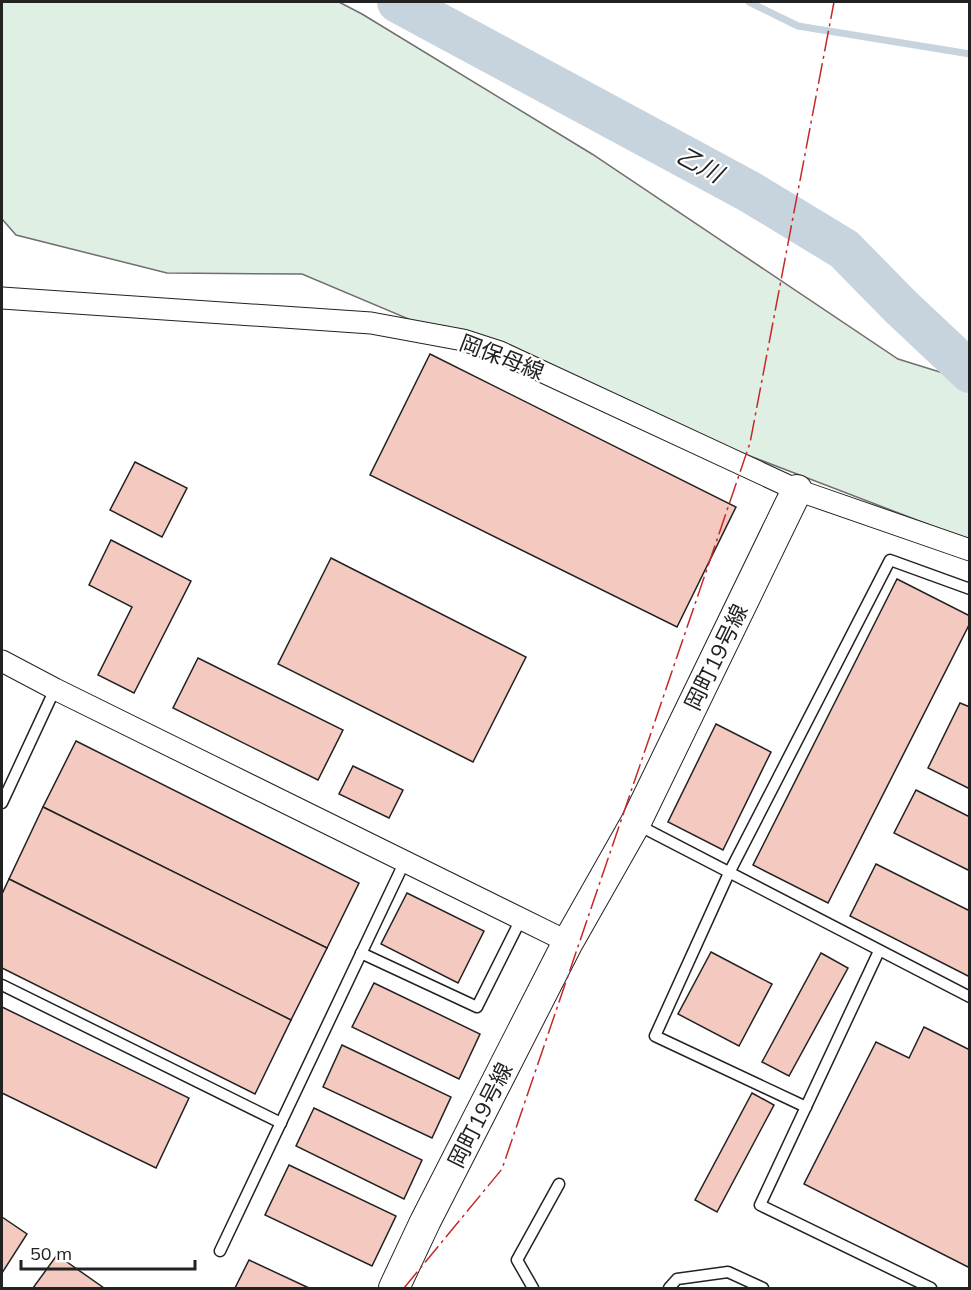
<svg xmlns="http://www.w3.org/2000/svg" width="971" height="1290" font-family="Mulish,'Noto Sans JP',sans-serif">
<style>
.green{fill:#e0efe3;stroke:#6f6f6f;stroke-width:1.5}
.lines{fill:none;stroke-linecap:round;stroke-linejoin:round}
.stream{stroke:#c7d3dd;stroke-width:7}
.river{stroke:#c7d3dd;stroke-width:42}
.building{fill:#f3c9c0;stroke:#222;stroke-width:1.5}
.lane-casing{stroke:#222;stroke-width:13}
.street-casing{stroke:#222;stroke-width:23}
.secondary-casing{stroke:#222;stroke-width:32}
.lane{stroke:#fff;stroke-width:10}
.street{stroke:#fff;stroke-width:21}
.secondary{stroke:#fff;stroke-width:30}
.power{stroke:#c62828;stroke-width:1.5;stroke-dasharray:21 4.5 3 4.5;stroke-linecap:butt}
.labels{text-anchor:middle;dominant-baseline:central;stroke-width:4.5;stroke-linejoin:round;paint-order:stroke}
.street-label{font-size:22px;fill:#222;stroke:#fff}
.water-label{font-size:24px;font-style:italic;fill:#222;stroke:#fff}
</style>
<rect width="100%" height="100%" fill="#fff"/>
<path class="green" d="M2 2H339L362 14 592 154 898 359 969 381V540L570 387 302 274 167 273 16 235 2 219Z"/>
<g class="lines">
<path class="stream" d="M749 2 798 26 970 54"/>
<path class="river" d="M398 2 750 192 844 249 901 307 970 372"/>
</g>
<g class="building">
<path d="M430 354 736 507 677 627 370 475Z"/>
<path d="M135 462 187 488 162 537 110 510Z"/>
<path d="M111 540 191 581 134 693 98 675 132 607 89 585Z"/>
<path d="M331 558 526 657 473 762 278 664Z"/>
<path d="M897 579 970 616V623L828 903 753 865Z"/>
<path d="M198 658 343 730 318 780 173 708Z"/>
<path d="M960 703 970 707V789L928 768Z"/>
<path d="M716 724 771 752 723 850 668 822Z"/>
<path d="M76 741 359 883 327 948 43 807Z"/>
<path d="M353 766 403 790 389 818 339 794Z"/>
<path d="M916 790 970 817V871L894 833Z"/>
<path d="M43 807 327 948 291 1020 9 879Z"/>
<path d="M876 864 970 911V977L850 916Z"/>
<path d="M9 879 291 1020 255 1094 2 968V894Z"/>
<path d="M407 893 484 931 458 983 381 944Z"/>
<path d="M711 952 772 984 739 1046 678 1014Z"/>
<path d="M821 953 848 968 789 1076 762 1062Z"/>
<path d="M374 983 480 1034 459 1079 352 1027Z"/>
<path d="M2 1007 189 1098 156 1168 2 1093Z"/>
<path d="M924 1027 970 1050V1268L804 1184 876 1042 909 1058Z"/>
<path d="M342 1045 451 1097 432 1138 323 1087Z"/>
<path d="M752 1093 774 1105 717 1212 695 1200Z"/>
<path d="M314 1108 422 1160 404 1199 296 1146Z"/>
<path d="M289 1165 396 1216 372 1266 265 1215Z"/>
<path d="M2 1217 27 1234 2 1273Z"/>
<path d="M57 1255 104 1288H33Z"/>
<path d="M249 1260 309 1288H235Z"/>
</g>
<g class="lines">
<g class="lane-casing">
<g id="lane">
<path d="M2 803 55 689"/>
<path d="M636 824 970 997"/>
<path d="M879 951 760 1205 931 1288"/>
<path d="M361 953 477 1007 521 919"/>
<path d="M2 985 281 1123"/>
<path d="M806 1107 655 1036 729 873 890 560 970 589"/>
<path d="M220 1251 405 861"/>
<path d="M533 1288 517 1260 559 1184"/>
<path d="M669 1288 677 1279 728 1272 763 1288"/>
</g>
</g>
<g class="street-casing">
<g id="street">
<path d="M2 298 371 323 463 340 500 352 797 490 970 550"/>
<path d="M2 661 55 689 568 942"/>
</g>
</g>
<g class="secondary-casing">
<path id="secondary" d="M394 1288 425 1222 568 942 635 824 797 490"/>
</g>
<use href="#lane" class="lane"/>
<use href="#street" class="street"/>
<use href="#secondary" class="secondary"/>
<path class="power" d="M404 1288 502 1169 750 443 834 2"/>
</g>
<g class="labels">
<g class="street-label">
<text transform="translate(502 357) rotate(21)">岡保母線</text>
<text transform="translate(716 657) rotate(-64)">岡町19号線</text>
<text transform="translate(480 1115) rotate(-63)">岡町19号線</text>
</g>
<g class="water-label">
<text transform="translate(700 164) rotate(28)">乙川</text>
</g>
</g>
<rect width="971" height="1290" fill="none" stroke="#222222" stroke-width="6"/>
<path d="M21 1260v9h174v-9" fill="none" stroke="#222222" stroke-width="3"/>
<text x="30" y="1260" font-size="18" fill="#222222" stroke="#ffffff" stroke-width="4.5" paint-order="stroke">50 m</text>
</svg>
